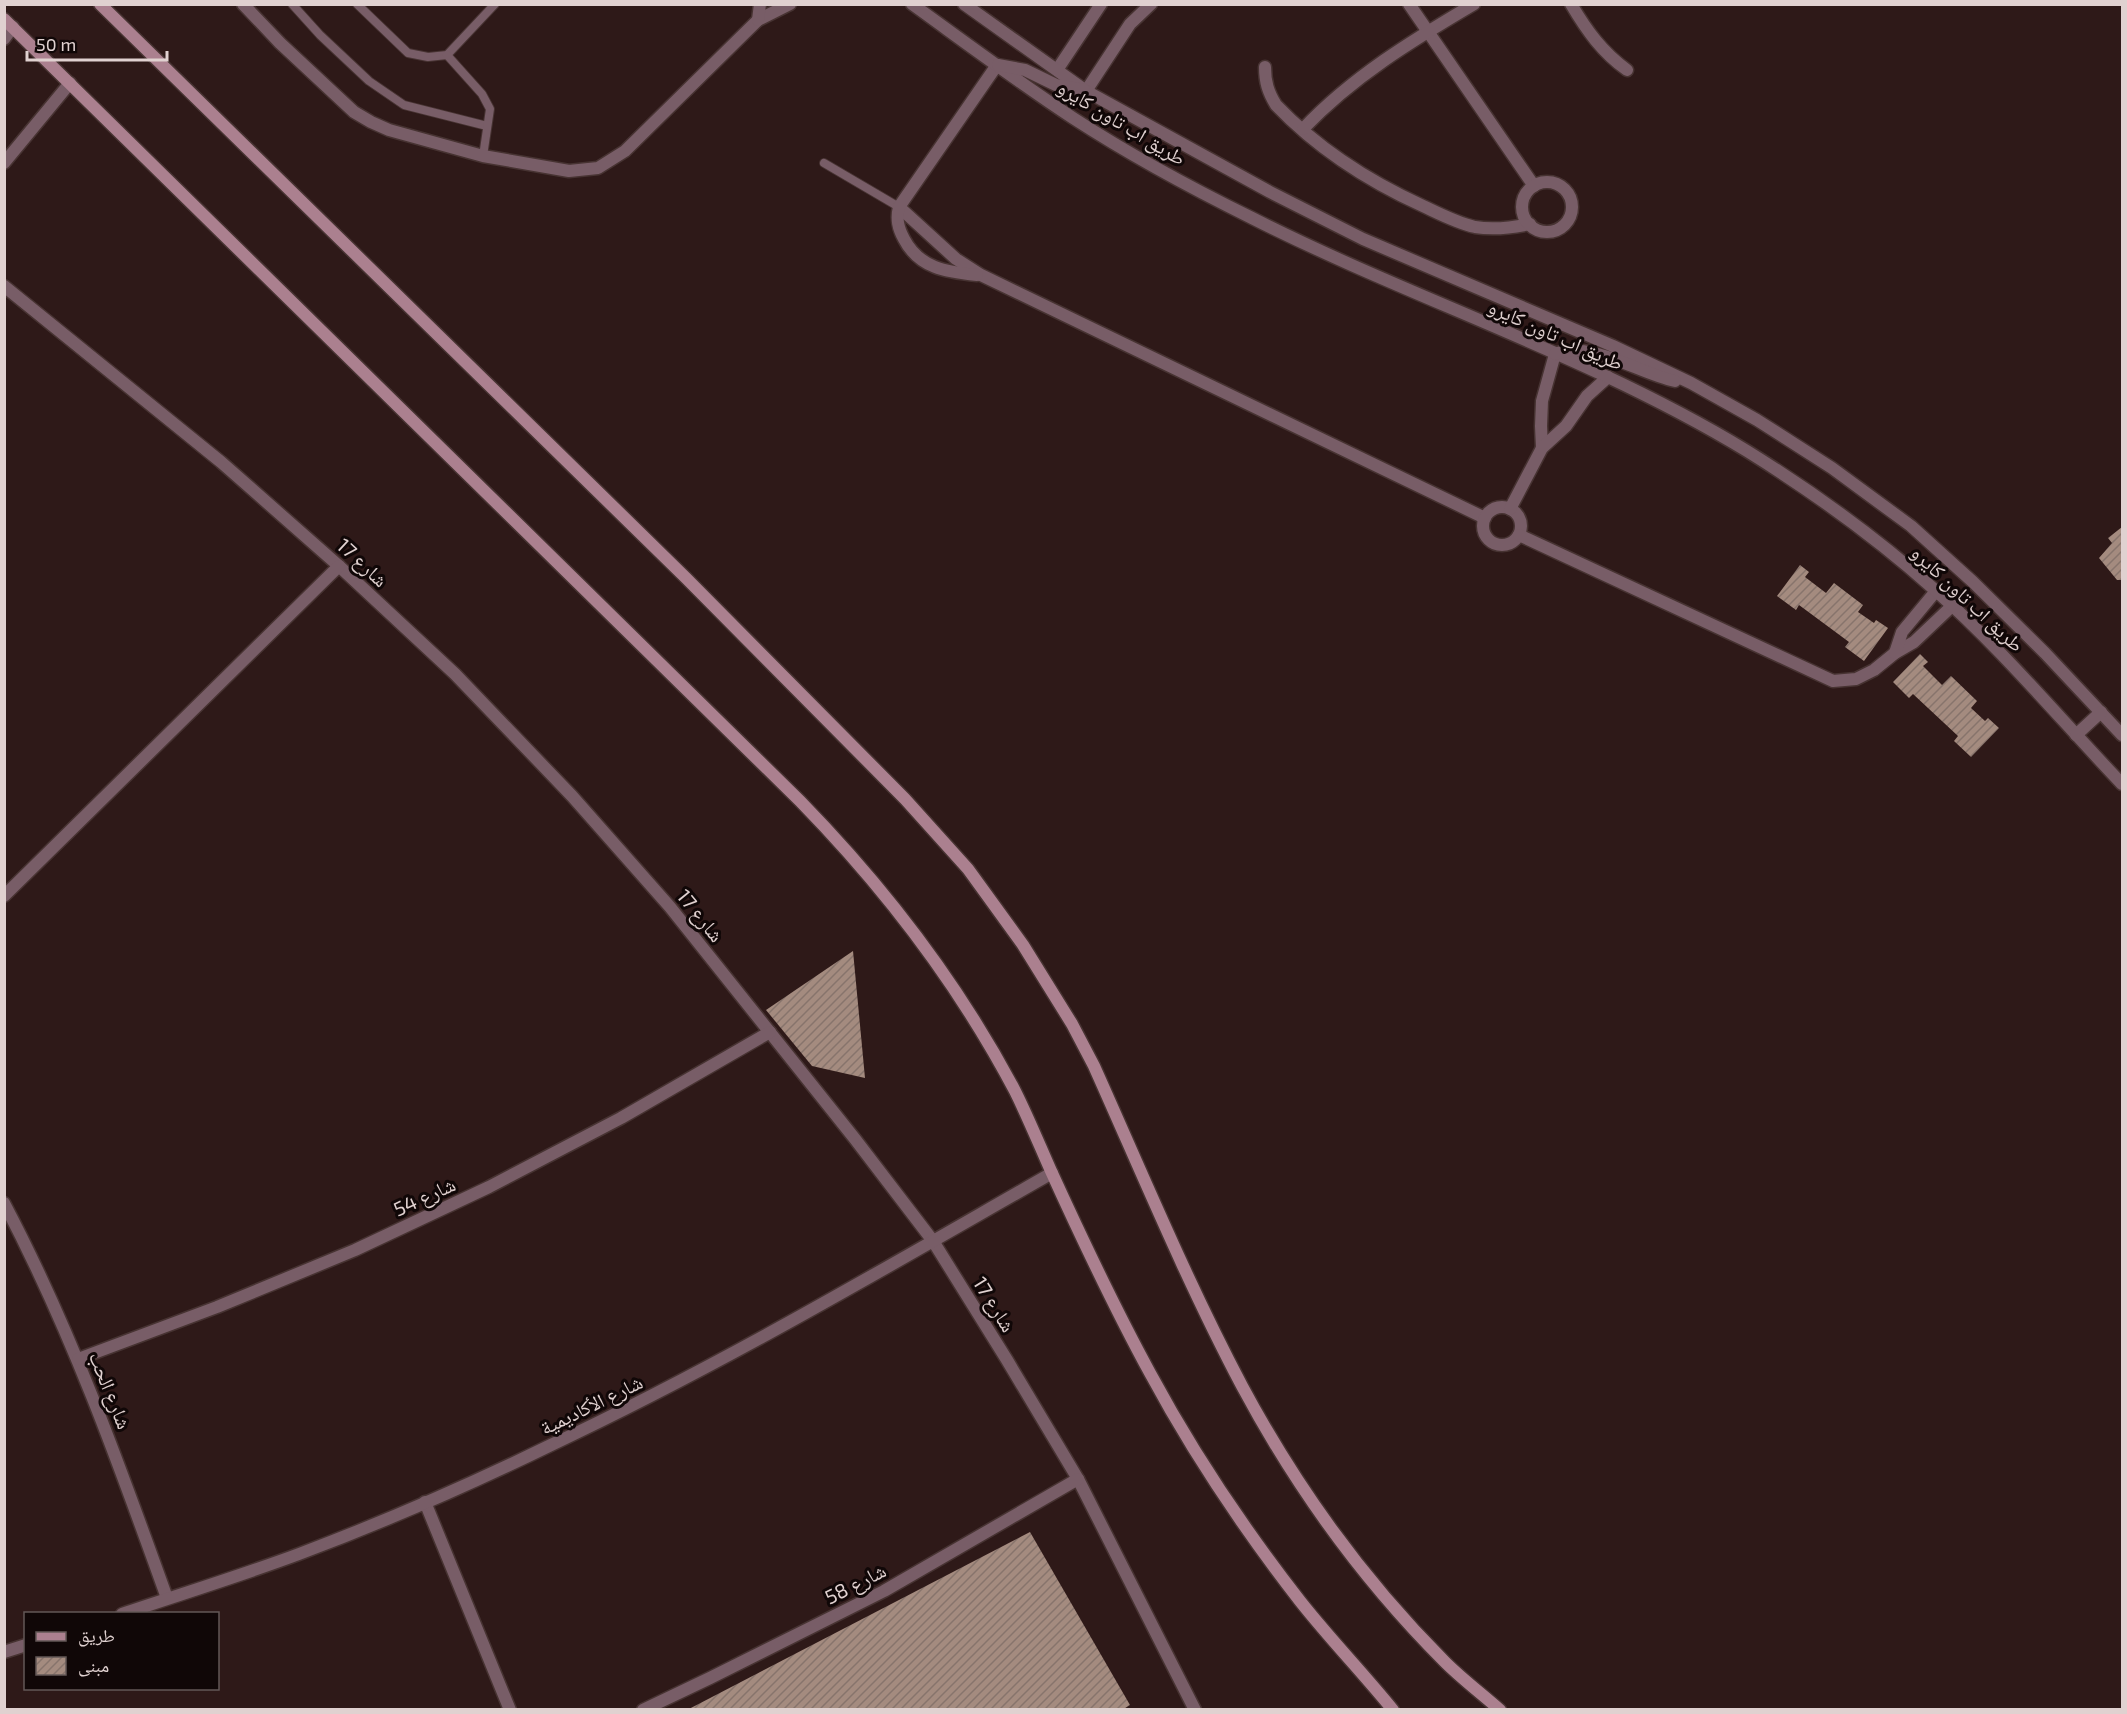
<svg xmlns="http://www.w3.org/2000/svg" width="2127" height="1714" font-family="'Exo 2','Noto Naskh Arabic',sans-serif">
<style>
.building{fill:url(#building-hatch)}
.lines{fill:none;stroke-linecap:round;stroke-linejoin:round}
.service-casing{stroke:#473332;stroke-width:10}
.minor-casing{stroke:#473332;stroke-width:15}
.tertiary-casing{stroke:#473332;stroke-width:15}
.secondary-casing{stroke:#473332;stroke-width:15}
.service{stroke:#785d67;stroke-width:8}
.minor{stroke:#785d67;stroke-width:12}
.tertiary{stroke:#785d67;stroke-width:12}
.secondary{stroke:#ab808f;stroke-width:12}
.labels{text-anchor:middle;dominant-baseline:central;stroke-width:6;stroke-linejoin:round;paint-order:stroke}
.street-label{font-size:20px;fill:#e0d1d0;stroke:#100707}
</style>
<defs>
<pattern id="building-hatch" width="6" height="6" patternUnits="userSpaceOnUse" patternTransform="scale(1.5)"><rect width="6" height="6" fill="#a48b7f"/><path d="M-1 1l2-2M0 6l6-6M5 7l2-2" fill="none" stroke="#87746c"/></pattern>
</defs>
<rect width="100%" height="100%" fill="#2e1918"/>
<g class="building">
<path d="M2122 527V580H2117L2099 558 2112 543 2108 538Z"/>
<path d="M1800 565 1809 572 1805 577 1826 593 1834 583 1863 605 1858 612 1874 623 1876 620 1888 628 1864 661 1845 647 1849 642 1799 605 1796 610 1777 596Z"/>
<path d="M1920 654 1928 662 1923 666 1942 685 1951 676 1977 701 1971 708 1985 721 1988 718 1999 728 1971 757 1954 741 1958 736 1913 694 1909 698 1893 682Z"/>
<path d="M853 951 865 1078 812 1066 766 1010Z"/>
<path d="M1030 1532 1130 1705 1122 1710H687Z"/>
</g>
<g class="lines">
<g class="service-casing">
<g id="service">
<path d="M292 4 320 35 369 81 404 105 487 126"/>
<path d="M357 4 408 53 428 57 447 55 495 4"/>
<path d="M447 55 482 94 490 109 483 156"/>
<path d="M824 163 899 207"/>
</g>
</g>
<g class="minor-casing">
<g id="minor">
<path d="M243 4 280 43 354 112 371 122 389 130 483 156 569 171 598 168 625 151 758 20 790 4"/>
<path d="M1409 4 1534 186"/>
<path d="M1571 4C1587 31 1602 52 1627 70"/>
<path d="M758 20 760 4"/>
<path d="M4 39 13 27"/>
<path d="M1265 67C1265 82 1268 92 1276 105 1318 149 1368 181 1423 206 1440 214 1457 223 1475 227 1494 230 1511 228 1530 224"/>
<path d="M1057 70 1101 4"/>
<path d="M1086 91 1130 24 1151 4"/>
<path d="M1303 129C1352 77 1413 40 1474 4"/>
<path d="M4 163 70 83"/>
<circle cx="1547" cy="207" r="25"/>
<path d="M899 207 956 259 981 275 1485 518"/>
<path d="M977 275C946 272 919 268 904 239 898 228 896 219 899 207L997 65"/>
<path d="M4 286 221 462 339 566 455 674 572 796 670 907 855 1139 933 1241 1007 1360 1078 1479 1195 1710"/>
<path d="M1542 448 1541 426 1542 401 1555 354"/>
<circle cx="1502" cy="526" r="19"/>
<path d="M1510 509 1542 448 1566 426 1587 396 1608 377"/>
<path d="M1519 535 1833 681 1856 679 1874 670 1895 653 1914 642 1952 606"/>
<path d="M1895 653 1902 632 1936 591"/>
<path d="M4 896 339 566"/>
<path d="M4 1203C71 1330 119 1464 167 1598"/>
<path d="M78 1359 217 1307 355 1250 489 1187 621 1118 770 1032"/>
<path d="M425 1502 510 1710"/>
<path d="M122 1614C181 1594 240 1576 299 1554 384 1522 469 1485 551 1445 723 1364 887 1267 1052 1173"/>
<path d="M4 1652 26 1645"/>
<path d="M643 1710 710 1678 884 1591 1078 1479"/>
</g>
</g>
<g class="tertiary-casing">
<g id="tertiary">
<path d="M912 4C966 43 1018 82 1073 118 1130 155 1191 188 1252 218 1414 300 1591 356 1747 451 1813 492 1877 538 1935 590 2002 649 2060 719 2122 784"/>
<path d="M964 4 1086 91 1270 192 1363 239 1613 346 1691 383 1757 420 1832 468 1911 526 1973 582 2045 653 2122 735"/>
<path d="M998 65 1025 70 1056 85 1084 90"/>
<path d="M1555 354C1591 340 1638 373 1675 381"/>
<path d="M2076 735 2101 712"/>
</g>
</g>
<g class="secondary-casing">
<g id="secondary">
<path d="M100 4 686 578 905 799 968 869 1023 945 1072 1024 1094 1066C1142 1173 1187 1282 1242 1386 1296 1487 1365 1582 1445 1662 1462 1679 1482 1694 1500 1710"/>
<path d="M4 19 800 801C885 888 958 983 1015 1091 1028 1117 1039 1144 1051 1171 1082 1239 1114 1307 1150 1373 1193 1453 1244 1529 1300 1601 1330 1639 1363 1673 1393 1710"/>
</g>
</g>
<use href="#service" class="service"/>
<use href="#minor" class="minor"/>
<use href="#tertiary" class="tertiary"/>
<use href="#secondary" class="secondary"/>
</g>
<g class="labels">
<g class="street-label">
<text transform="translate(1122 122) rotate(31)">طريق اب تاون كايرو</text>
<text transform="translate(1556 334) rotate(24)">طريق اب تاون كايرو</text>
<text transform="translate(363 562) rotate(43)">شارع 17</text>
<text transform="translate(1968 598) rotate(43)">طريق اب تاون كايرو</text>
<text transform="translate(701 915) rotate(51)">شارع 17</text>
<text transform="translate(424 1196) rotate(-25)">شارع 54</text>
<text transform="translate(995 1304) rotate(58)">شارع 17</text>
<text transform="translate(111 1390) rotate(68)">شارع الحب</text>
<text transform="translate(591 1404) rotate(-26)">شارع الأكاديمية</text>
<text transform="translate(855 1583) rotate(-27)">شارع 58</text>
</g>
</g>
<rect width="2127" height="1714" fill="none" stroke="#e0d1d0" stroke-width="12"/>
<rect x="24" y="1612" width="195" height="78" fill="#100707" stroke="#635857" stroke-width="1.5"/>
<rect x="36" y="1632" width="30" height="9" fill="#ab808f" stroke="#635857" stroke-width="1.5"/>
<text x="78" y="1642" font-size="18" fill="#e0d1d0">طريق</text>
<rect x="36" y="1657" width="30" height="18" fill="url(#building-hatch)" stroke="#635857" stroke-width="1.5"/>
<text x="78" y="1672" font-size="18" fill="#e0d1d0">مبنى</text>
<path d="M27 51v9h140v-9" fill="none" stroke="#e0d1d0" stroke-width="3"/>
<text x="36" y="51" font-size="18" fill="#e0d1d0" stroke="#100707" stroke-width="4.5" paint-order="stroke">50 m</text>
</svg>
